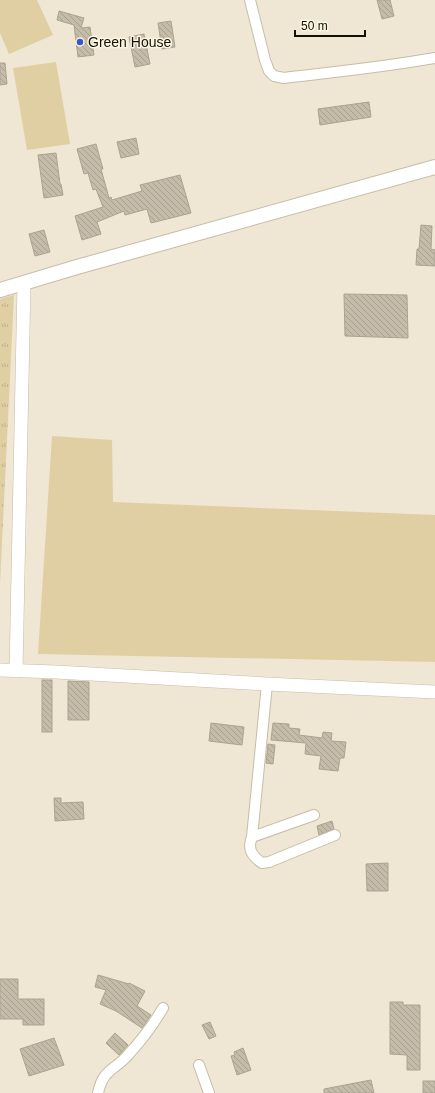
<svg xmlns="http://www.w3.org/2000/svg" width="435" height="1093" font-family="Arial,sans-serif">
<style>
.grass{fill:#e1cfa4}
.park{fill:url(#park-tufts)}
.building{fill:url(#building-back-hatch);stroke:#aaa390}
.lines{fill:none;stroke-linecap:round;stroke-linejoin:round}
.minor-casing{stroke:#c4bda9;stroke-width:12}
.tertiary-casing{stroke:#c4bda9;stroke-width:14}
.secondary-casing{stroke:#c4bda9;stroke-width:16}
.minor{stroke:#fff;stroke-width:10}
.tertiary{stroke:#fff;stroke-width:13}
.secondary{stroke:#fff;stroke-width:14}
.poi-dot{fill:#3a55c7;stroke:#fcf5e0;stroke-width:1.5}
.labels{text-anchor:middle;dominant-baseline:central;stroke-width:3;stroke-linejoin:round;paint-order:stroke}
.poi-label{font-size:14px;fill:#13110a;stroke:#fcf5e0;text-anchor:start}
</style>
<defs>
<pattern id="park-tufts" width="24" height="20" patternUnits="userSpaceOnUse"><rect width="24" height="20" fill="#e1cfa4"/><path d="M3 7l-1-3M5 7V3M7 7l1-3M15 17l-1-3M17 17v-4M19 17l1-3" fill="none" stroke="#c0b18c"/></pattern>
<pattern id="building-back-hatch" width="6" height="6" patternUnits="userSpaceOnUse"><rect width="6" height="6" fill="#c4bca9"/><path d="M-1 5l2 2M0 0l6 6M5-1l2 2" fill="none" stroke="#a8a190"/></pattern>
</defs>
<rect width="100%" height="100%" fill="#efe7d3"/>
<g class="grass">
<path d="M0 0H37L53 35 9 54 0 33Z"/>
<path d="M56 62 70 144 27 150 13 68Z"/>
<path d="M52 436 112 440 113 502 435 515V662L38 654Z"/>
</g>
<path class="park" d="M14 295 0 584V299Z"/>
<g class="building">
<path d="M377 0H390L394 16 382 19Z"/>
<path d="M59 11 84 18 81 28 90 27 94 55 78 57 74 25 57 20Z"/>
<path d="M171 21 175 47 162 49 158 23Z"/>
<path d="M144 34 150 64 135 67 129 37Z"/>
<path d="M0 63H5L7 84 0 85Z"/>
<path d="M369 102 371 117 320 125 318 109Z"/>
<path d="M136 138 139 154 121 158 117 142Z"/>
<path d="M96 144 103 169H101L109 198 111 197 112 200 142 191 140 185 180 175 191 213 151 223 147 209 125 215 124 211 97 222 101 234 82 240 75 216 103 207 96 189 93 190 88 173 84 174 77 149Z"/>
<path d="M56 153 60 184H61L63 195 44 198 38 155Z"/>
<path d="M421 225 432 226 431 249 435 250V266L416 265 417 249H419Z"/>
<path d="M44 230 50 252 35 256 29 234Z"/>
<path d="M344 294 407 295 408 338 345 336Z"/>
<rect x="42" y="680" width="10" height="52"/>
<path d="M68 681 89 682V720H68Z"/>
<path d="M211 723 244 727 242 745 209 741Z"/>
<path d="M273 723 289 724V728L300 729 299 735 322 738 323 732 332 733 331 741 346 742 344 758H340L338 771 319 769 321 756 305 754 306 743 271 740Z"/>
<path d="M268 744 275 745 273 764 266 763Z"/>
<path d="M54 798H61V803L83 802 84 819 55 821Z"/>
<path d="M332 821 334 829 319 835 317 826Z"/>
<path d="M388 863V891H367L366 864Z"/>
<path d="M98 975 129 984V983L145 991 137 1006 151 1015 142 1028 116 1011 100 1004 106 990 95 987Z"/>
<path d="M0 979H18V999H44V1025H23V1019H0Z"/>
<path d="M390 1002H403V1005H420V1070H407V1055L390 1054Z"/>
<path d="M210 1022 216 1036 209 1039 202 1025Z"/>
<path d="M115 1033 128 1045 119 1055 106 1043Z"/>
<path d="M54 1038 64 1065 29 1076 20 1049Z"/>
<path d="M243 1048 251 1070 237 1075 231 1056 235 1055 234 1052Z"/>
<path d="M371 1080 374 1093H324V1089Z"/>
<rect x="423" y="1081" width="12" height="12"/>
</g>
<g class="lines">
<g class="minor-casing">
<g id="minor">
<path d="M250 0 265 60 269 71 274 76 284 78C335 72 385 67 435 58"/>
<path d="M267 684 252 837C247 849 252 856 262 863L269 862 335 835"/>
<path d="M252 837 314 815"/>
<path d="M199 1065 209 1093"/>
<path d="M98 1093C103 1069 114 1071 128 1055 141 1041 153 1025 163 1008"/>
</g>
</g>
<g class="tertiary-casing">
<g id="tertiary">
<path d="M0 670 56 672 267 684 435 692"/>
<path d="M16 671 24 283"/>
</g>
</g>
<g class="secondary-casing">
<path id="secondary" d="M0 290 77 267 435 167"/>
</g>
<use href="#minor" class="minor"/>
<use href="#tertiary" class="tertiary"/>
<use href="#secondary" class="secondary"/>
</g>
<circle class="poi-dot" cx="80" cy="42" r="4"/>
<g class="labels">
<g class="poi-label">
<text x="88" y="42">Green House</text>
</g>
</g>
<path d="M295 30v6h70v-6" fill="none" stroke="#13110a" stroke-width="2"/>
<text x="301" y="30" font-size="12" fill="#13110a" stroke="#fcf5e0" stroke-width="3" paint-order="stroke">50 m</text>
</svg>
